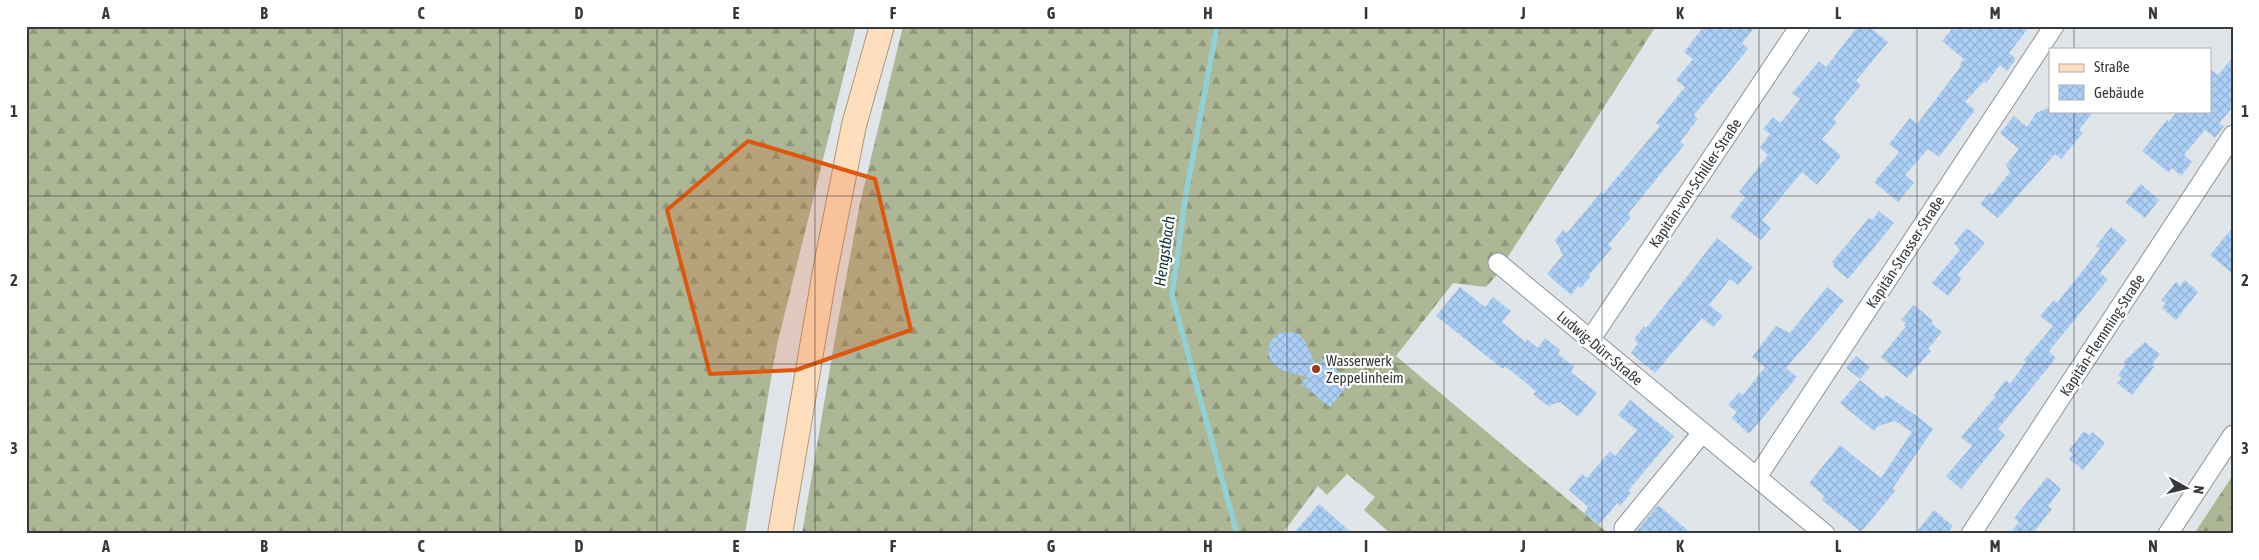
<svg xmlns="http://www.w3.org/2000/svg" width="2259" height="560" font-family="'Asap Condensed',sans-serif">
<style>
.forest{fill:url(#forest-firs)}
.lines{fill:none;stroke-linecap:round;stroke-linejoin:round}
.stream{stroke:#91d1d5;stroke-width:5.5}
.building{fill:url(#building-cross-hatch)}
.minor-casing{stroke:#8d9297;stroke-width:21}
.major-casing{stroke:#b79673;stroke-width:26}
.minor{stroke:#fff;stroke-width:19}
.major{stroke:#fedebd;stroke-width:24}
.marked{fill:#df570e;fill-opacity:0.2;stroke:#df570e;stroke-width:4;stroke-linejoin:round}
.grid{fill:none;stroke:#36383a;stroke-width:1;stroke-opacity:0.55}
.poi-dot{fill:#a0381d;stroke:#fff;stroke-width:2}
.labels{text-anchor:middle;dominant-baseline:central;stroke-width:4.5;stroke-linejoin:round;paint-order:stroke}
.street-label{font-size:15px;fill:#36383a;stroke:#fff}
.poi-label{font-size:15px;fill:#36383a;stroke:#fff;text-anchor:start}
.water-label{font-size:16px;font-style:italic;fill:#123335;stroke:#fff}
.neatline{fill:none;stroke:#36383a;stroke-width:2}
.grid-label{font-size:16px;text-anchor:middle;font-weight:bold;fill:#36383a}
</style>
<defs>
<pattern id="forest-firs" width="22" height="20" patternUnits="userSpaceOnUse" patternTransform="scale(1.25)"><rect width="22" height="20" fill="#adb796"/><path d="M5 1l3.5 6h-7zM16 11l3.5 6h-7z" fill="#8e967b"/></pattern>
<pattern id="building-cross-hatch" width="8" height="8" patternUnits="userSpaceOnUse" patternTransform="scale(1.25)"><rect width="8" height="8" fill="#abcff5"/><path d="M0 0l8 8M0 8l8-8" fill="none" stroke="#94b2d3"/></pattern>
</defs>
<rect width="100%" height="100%" fill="#e0e5ea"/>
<g class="forest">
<path d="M26 26H856L776 349 745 534H26Z"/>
<path d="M903 26H1656L1495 277 1486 287 1453 283 1396 356 1609 534H1391L1364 510 1375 497 1347 474 1327 495 1318 486 1282 534H802L837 327 860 203Z"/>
<path d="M2233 475V534H2194Z"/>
</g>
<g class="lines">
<path class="stream" d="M1217 26 1186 194 1172 295 1237 534"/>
</g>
<g class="building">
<path d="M1704 26H1756L1742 43 1748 49 1694 115 1698 119 1680 142 1684 145 1628 214 1631 217 1608 245 1612 248 1589 275 1591 276 1581 288 1578 286 1571 295 1547 274 1563 255 1555 240 1563 230 1567 233 1601 192 1603 194 1660 126 1656 123 1685 87 1676 80 1693 59 1684 52Z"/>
<path d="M1858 26H1868L1888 42 1856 81 1861 85 1833 119 1837 122 1822 139 1841 156 1817 185 1802 172 1762 220 1771 228 1761 240 1730 217 1745 197 1739 192 1768 155 1760 147 1770 134 1763 129 1773 117 1780 123 1800 99 1792 93 1800 84 1819 61 1826 67Z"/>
<path d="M1954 26H2030L2009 53 2016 59 2007 71 2000 65 1986 83 1984 81 1965 102 1975 110 1939 157 1928 149 1905 175 1914 183 1898 202 1874 182 1899 152 1889 144 1910 118 1917 124 1961 66 1960 64 1964 59 1942 41Z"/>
<path d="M2233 57V107L2219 123 2224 126 2215 138 2205 130 2184 155 2192 162 2181 176 2172 168 2168 172 2142 151 2167 120 2169 122 2177 111H2210V69L2218 75Z"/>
<path d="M2050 107V111H2094L2079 130 2083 133 2061 159 2055 154 1998 218 1980 204 1989 193 1992 195 2010 172 2006 165 2019 149 2000 133 2014 116 2027 127 2036 113Z"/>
<path d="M2141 184 2159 200 2145 218 2125 202Z"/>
<path d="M1879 211 1894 223 1848 279 1833 266 1834 264 1832 262 1869 218 1872 220Z"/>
<path d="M2111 227 2127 240 2100 273 2108 279 2049 351 2056 358 1998 429 2005 435 1961 489 1946 476 1972 446 1961 437 1996 396 1994 395 2006 380 2010 384 2026 362 2024 360 2053 326 2040 316 2054 300 2057 303 2100 249 2096 246Z"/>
<path d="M2233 227V274L2210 255Z"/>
<path d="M1967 228 1985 243 1957 275 1961 278 1959 282 1948 296 1932 283 1960 250 1954 243Z"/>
<path d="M1717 238 1753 267 1738 285 1730 279 1709 305 1723 316 1713 327 1702 318 1655 373 1631 353 1638 343 1634 339 1644 326 1646 328 1653 320Z"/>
<path d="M2185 280 2198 292 2176 320 2162 308 2166 304 2161 300 2176 282 2180 286Z"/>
<path d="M1460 287 1485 307 1493 297 1511 311 1502 322 1525 342 1527 339 1538 348 1545 338 1560 350 1558 354 1574 367 1571 372 1597 393 1578 417 1560 402 1548 406 1533 394 1536 391 1505 366 1503 369 1436 316Z"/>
<path d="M1827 287 1844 301 1786 368 1797 377 1749 434 1732 418 1737 412 1728 405 1739 392 1743 395 1765 367 1752 357 1776 326 1790 333Z"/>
<path d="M1914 305 1933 321 1931 323 1942 332 1928 349 1931 351 1907 378 1881 357 1906 326 1904 325 1906 323 1901 320Z"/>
<path d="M1291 332 1297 333 1305 341 1316 366 1322 359 1351 381 1330 407 1301 384 1307 377 1280 370 1271 362 1268 351 1271 340 1280 333Z"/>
<path d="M2145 342 2160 354 2152 364 2154 367 2132 395 2117 383 2122 378 2118 375 2126 364 2123 362Z"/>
<path d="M1856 356 1870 367 1860 379 1846 368Z"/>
<path d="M1860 380 1883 399 1886 395 1921 419 1933 429 1893 488 1896 490 1861 532 1822 500 1824 496 1809 483 1840 445 1881 478 1912 432 1895 421 1878 426 1874 431 1840 403Z"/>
<path d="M1630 400 1674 436 1628 491 1631 493 1620 506 1617 503 1599 525 1584 513 1588 507 1569 490 1582 474 1587 478 1610 451 1615 456 1637 430 1618 415Z"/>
<path d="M2084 431 2089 435 2092 432 2105 443 2083 470 2069 459 2073 454 2069 450Z"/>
<path d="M2047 477 2061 489 2048 506 2052 509 2032 534H2009L2019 522 2014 518Z"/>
<path d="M1319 504 1353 534H1293Z"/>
<path d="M1658 505 1692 534H1634Z"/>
<path d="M1934 510 1953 526 1947 534H1915Z"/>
</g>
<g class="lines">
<g class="minor-casing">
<g id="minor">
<path d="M1498 263 1825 534"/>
<path d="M1590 340 1800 26"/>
<path d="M1757 477 2054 26"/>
<path d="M1624 528 1702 433"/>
<path d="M1971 534 2233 135"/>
<path d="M2168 534 2233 435"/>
</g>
</g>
<g class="major-casing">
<path id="major" d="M780 534 825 271 854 125 882 26"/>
</g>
<use href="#minor" class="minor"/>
<use href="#major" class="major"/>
</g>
<path class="marked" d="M748 141 875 179 911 330 796 370 710 374 667 210Z"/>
<path class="grid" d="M185 26V534M342 26V534M500 26V534M657 26V534M815 26V534M972 26V534M1130 26V534M1287 26V534M1444 26V534M1602 26V534M1759 26V534M1917 26V534M2074 26V49M2074 111V534M26 196H2233M26 364H2233"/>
<circle class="poi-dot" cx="1316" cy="369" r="5"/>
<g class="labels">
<g class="street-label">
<text transform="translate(1695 183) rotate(-56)">Kapitän-von-Schiller-Straße</text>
<text transform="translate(1905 252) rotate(-57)">Kapitän-Strasser-Straße</text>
<text transform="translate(2102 335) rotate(-57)">Kapitän-Flemming-Straße</text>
<text transform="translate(1600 348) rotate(40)">Ludwig-Dürr-Straße</text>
</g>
<g class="poi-label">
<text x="1326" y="360">Wasserwerk<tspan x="1326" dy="17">Zeppelinheim</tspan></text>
</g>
<g class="water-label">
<text transform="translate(1164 251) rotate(-82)">Hengstbach</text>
</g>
</g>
<rect width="2259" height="560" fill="none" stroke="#ffffff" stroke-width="55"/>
<rect x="2049" y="48" width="162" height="65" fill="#ffffff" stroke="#afafb0"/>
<rect x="2059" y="64" width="25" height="8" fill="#fedebd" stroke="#afafb0"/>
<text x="2094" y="72" font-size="15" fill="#36383a">Straße</text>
<rect x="2059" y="85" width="25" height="15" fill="url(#building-cross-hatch)" stroke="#afafb0"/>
<text x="2094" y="98" font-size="15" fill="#36383a">Gebäude</text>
<g transform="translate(2186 488) rotate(98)" stroke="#ffffff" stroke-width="4" paint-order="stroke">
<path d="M0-4L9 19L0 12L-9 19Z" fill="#36383a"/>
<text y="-8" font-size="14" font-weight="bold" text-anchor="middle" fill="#36383a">N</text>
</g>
<rect x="28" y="28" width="2204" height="504" class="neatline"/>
<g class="grid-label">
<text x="106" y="19">A</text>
<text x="264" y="19">B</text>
<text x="421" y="19">C</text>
<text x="579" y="19">D</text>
<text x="736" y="19">E</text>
<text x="893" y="19">F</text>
<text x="1051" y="19">G</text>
<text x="1208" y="19">H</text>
<text x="1366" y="19">I</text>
<text x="1523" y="19">J</text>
<text x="1680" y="19">K</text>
<text x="1838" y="19">L</text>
<text x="1995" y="19">M</text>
<text x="2153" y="19">N</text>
<text x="14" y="117">1</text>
<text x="2245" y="117">1</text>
<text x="14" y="286">2</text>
<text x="2245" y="286">2</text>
<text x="14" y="454">3</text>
<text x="2245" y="454">3</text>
<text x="106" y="552">A</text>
<text x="264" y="552">B</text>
<text x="421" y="552">C</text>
<text x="579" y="552">D</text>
<text x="736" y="552">E</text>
<text x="893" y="552">F</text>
<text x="1051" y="552">G</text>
<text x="1208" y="552">H</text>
<text x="1366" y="552">I</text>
<text x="1523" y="552">J</text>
<text x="1680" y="552">K</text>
<text x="1838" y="552">L</text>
<text x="1995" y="552">M</text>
<text x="2153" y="552">N</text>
</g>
</svg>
